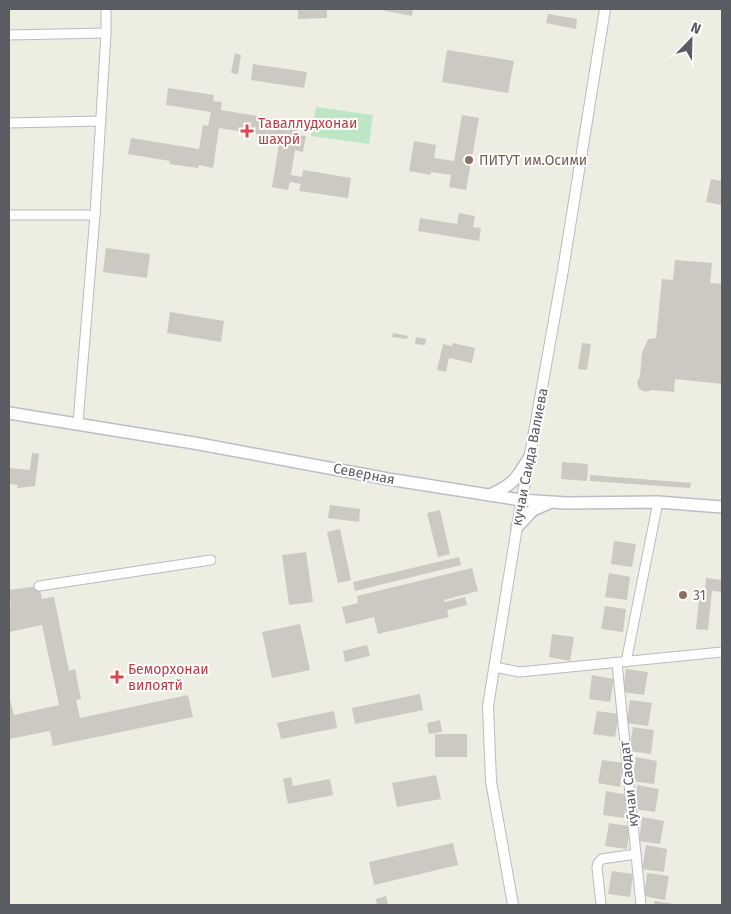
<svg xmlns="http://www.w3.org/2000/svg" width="731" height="914" font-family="'Fira Sans',sans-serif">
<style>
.pitch{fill:#bde7c4}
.building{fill:#cbc9c1}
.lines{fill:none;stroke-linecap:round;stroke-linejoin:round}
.minor-casing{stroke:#b9bbc1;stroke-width:11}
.tertiary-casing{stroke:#b9bbc1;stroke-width:12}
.secondary-casing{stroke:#bcbec6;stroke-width:14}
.minor{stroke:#fff;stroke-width:9}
.tertiary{stroke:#fff;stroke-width:10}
.secondary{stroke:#fff;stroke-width:11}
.health-dot{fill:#e0444e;stroke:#fff;stroke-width:2}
.education-dot{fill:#8d6e63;stroke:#fff;stroke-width:2}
.labels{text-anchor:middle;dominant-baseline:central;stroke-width:4;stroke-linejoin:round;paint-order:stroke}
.health-label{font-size:14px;fill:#be3a42;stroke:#fff;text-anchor:start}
.education-label{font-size:14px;fill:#785e54;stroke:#fff;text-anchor:start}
.street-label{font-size:14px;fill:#5a5c63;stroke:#fff}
</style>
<rect width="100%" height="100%" fill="#eeede2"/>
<path class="pitch" d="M316 107 373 115 369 144 311 136Z"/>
<g class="building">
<path d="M298 9H327V18L298 19Z"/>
<path d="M376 9H413L412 16Z"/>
<path d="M548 14 577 19 576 29 546 23Z"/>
<path d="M447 50 514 61 508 93 442 82Z"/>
<path d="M235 53 241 55 238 74 231 73Z"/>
<path d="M253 64 307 72 304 88 251 80Z"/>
<path d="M168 88 214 95 213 101 222 102 221 110 275 119 274 124 298 128 297 135 306 136 303 152 295 150 291 175 302 177 303 170 351 178 348 198 299 191 301 184 290 182 288 190 272 187 280 138 219 128 213 168 199 165 198 168 169 164 170 161 128 154 131 138 199 149 203 125 208 126 211 112 166 105Z"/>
<path d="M462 115 479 118 466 190 449 187 451 175 431 172V175L409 171 414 141 436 145 434 158 454 161Z"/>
<path d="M711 179 722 181V205L706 202Z"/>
<path d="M459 213 475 216 473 227 481 228 479 241 418 231 420 218 457 224Z"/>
<path d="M106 248 150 254 147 278 103 272Z"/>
<path d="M675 260 712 263 710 283 722 284V384L675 379 674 392 652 390 645 392 639 389 637 382 640 376 642 353 648 339 656 338 662 279 673 280Z"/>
<path d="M170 312 224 321 221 342 167 333Z"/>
<path d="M393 333 408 336 407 339 392 337Z"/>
<path d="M416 337 426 339 425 345 415 344Z"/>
<path d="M453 343 475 348 472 363 449 358 446 372 437 370 443 344 452 346Z"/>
<path d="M582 343 591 344 587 370 578 369Z"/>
<path d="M32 453 39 454 35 486 17 488 18 485 9 484V468L30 470Z"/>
<path d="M562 462 588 464 587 481 561 479Z"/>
<path d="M590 475 691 483 690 488 590 481Z"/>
<path d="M330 505 360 509 359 522 328 518Z"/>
<path d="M440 510 450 554 438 557 427 513Z"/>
<path d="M340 529 351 580 338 583 327 532Z"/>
<path d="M614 541 636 544 632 567 611 564Z"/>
<path d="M306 552 313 602 289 605 282 555Z"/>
<path d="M459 557 461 565 355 591 353 582Z"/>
<path d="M472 568 478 591 444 600 445 602 465 597 467 605 447 610 449 617 378 634 374 617 346 624 342 607 358 603 357 596Z"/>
<path d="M609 573 630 577 627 600 605 597Z"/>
<path d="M706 578 722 580V592L712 591 708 630 696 629 700 590 705 591Z"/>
<path d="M39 586 42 599 54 597 69 671 75 669 81 699 76 700 80 718 188 695 193 717 53 746 50 731 9 739V695L14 715 59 705 42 625 9 632V606L11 605 9 590Z"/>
<path d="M605 606 626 609 623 632 601 629Z"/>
<path d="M300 624 310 670 272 678 262 632Z"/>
<path d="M552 634 574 637 570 661 549 657Z"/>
<path d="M367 645 370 656 345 662 343 651Z"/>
<path d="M626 669 648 672 644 695 623 692Z"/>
<path d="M592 675 614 679 610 702 589 699Z"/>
<path d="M420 694 423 710 355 724 352 708Z"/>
<path d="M630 700 652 703 648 726 627 723Z"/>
<path d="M334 711 337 728 281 739 277 723Z"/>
<path d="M597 711 619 714 615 737 593 734Z"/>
<path d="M440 720 442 732 429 734 427 723Z"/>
<path d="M633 727 654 730 651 754 629 751Z"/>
<rect x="435" y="734" width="32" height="23"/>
<path d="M636 757 657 761 654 784 632 781Z"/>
<path d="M602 760 623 763 620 787 598 783Z"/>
<path d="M436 775 441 799 397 807 392 783Z"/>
<path d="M291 777 293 786 330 779 333 795 288 804 283 779Z"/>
<path d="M637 785 659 789 655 812 634 809Z"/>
<path d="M606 791 628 795 624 818 603 815Z"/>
<path d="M642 817 664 821 660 844 639 841Z"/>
<path d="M609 823 630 826 627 849 605 846Z"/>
<path d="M453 843 458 865 374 885 369 862Z"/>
<path d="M646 845 667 849 664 872 642 869Z"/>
<path d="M612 871 633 874 630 897 608 894Z"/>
<path d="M647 873 669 876 665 900 644 896Z"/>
<path d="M386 896 388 905H377L376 899Z"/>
<path d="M655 901 674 904 673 905H654Z"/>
</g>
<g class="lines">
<g class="minor-casing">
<g id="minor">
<path d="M9 35 106 33"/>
<path d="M9 123 101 121"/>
<path d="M9 215H95"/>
<path d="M78 423 95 215 106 33V9"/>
<path d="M39 586 211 560"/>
<path d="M626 662 658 502"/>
<path d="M617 663 641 905"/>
<path d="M495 667 519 672 722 652"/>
<path d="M601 905 597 867 598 863 602 859 636 854"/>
</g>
</g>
<g class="tertiary-casing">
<path id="tertiary" d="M513 905 491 781 488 706 517 527 563 270 605 9"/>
</g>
<g class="secondary-casing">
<g id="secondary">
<path d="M9 413 194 443 388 479 521 500 566 503 658 502 722 507"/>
<path d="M490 495C512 485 516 480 529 458"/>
<path d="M517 527 533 510 549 503"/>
</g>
</g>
<use href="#minor" class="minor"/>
<use href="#tertiary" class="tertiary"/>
<use href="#secondary" class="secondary"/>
</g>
<g class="health-dot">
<path d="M244.5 123.5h5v5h5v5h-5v5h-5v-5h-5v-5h5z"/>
<path d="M114.5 669.5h5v5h5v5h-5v5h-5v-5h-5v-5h5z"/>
</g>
<g class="education-dot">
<circle cx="469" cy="160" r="5"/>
<circle cx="683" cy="595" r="5"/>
</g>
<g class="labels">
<g class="health-label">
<text x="258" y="123">Таваллудхонаи<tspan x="258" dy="16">шахрй</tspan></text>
<text x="128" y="669">Беморхонаи<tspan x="128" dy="16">вилоятй</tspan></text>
</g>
<g class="education-label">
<text x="479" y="160">ПИТУТ им.Осими</text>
<text x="693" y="595">31</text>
</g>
<g class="street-label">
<text transform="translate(530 457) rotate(-79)">кучаи Саида Валиева</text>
<text transform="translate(364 474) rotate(11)">Северная</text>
<text transform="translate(629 784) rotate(-96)">кӯчаи Саодат</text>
</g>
</g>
<rect width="731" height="914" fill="none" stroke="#5a5c63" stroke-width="20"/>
<g transform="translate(691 40) rotate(23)" stroke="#ffffff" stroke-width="4" paint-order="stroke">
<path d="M0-4L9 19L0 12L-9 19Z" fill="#5a5c63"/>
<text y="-8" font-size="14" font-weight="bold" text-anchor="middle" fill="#5a5c63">N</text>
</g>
</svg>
